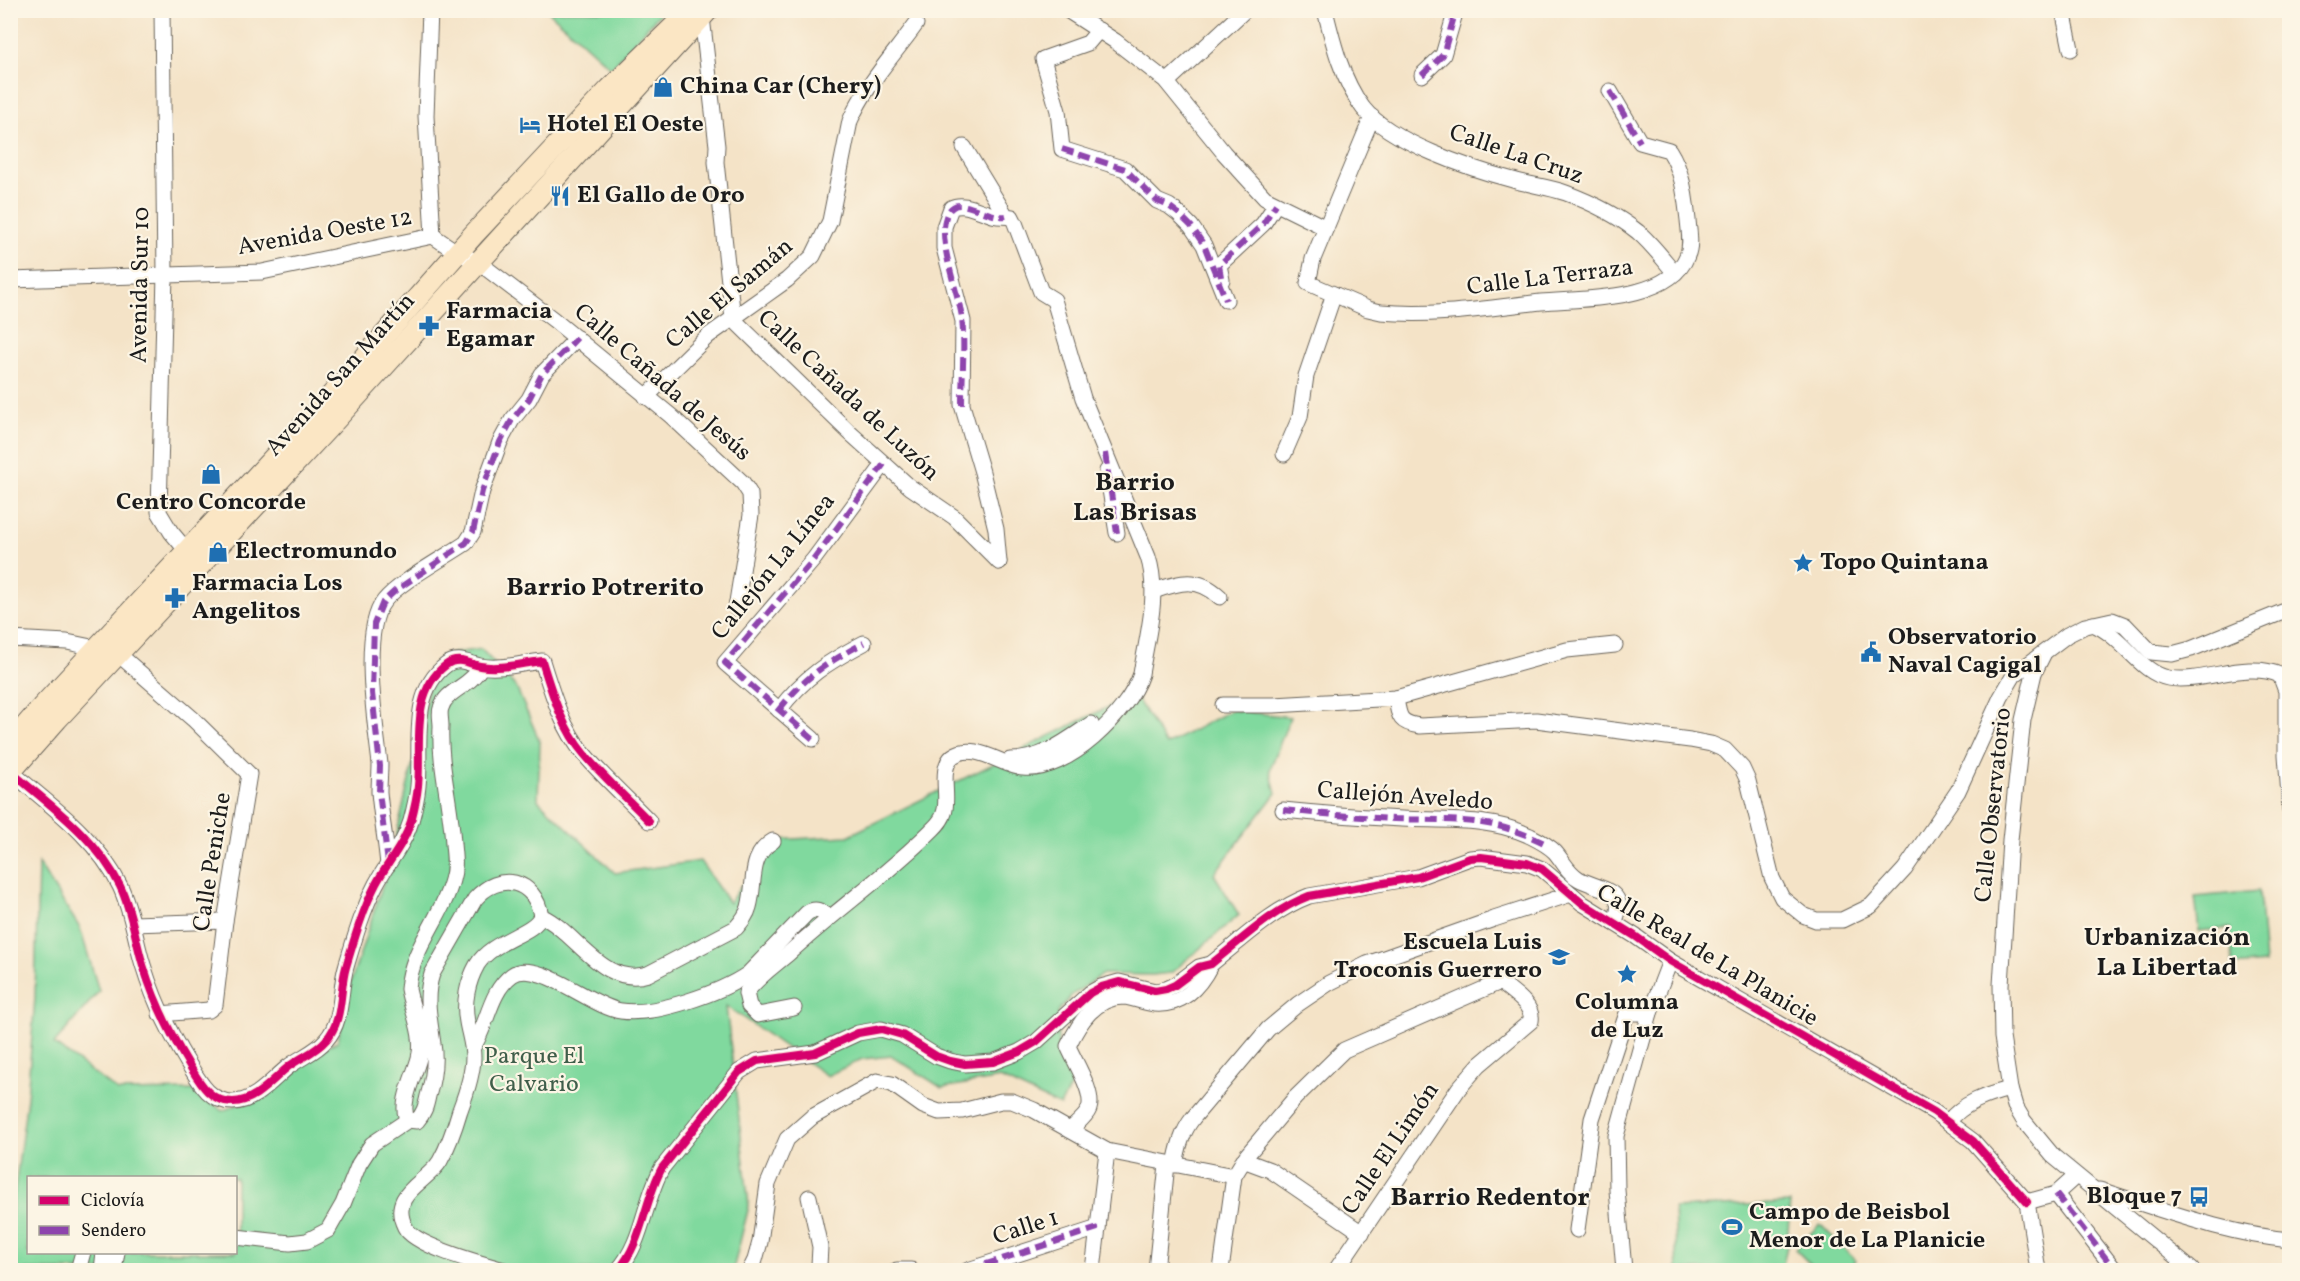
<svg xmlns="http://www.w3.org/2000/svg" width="2300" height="1281" font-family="Vollkorn,serif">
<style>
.green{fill:#80d99e;stroke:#4e7a5d;stroke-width:1.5;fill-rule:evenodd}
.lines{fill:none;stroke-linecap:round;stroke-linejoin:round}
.street-casing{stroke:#686258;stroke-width:17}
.secondary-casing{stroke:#686258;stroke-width:23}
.street{stroke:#fff;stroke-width:15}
.secondary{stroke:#fbe6c4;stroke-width:21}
.quiet{stroke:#8e44ad;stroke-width:6;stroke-dasharray:12 6;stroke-linecap:butt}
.cycleway-casing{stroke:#fcf5e5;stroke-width:11}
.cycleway{stroke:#d6006c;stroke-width:8}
.labels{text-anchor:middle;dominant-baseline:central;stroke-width:4.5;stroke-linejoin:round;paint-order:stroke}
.poi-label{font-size:24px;font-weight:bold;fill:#1c1c1c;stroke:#fcf5e5;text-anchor:start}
.street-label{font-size:24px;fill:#1c1c1c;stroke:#fcf5e5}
.park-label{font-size:24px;fill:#3f5e4a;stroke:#fcf5e5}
.neighbourhood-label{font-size:26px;font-weight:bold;fill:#1c1c1c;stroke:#fcf5e5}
</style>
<rect width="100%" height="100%" fill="#fcf5e5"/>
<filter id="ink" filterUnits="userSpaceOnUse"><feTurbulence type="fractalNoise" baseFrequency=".0167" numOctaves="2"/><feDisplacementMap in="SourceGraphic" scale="12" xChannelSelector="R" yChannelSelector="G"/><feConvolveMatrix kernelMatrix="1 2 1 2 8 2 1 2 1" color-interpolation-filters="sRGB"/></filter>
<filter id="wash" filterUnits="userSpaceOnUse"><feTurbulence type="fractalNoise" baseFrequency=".008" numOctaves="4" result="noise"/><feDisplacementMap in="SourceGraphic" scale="24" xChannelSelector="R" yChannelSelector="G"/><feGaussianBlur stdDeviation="1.35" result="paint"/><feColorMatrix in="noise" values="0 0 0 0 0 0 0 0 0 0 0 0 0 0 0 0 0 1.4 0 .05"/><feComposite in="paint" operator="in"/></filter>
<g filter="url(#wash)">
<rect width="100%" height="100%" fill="#f4e3c7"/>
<g class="green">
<path d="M548 11H662L611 68Z"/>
<path d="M481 649 516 687 540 742 538 800 615 873 700 861 729 903 774 840 848 836 1134 694 1166 745 1231 710 1290 717 1270 770 1276 793 1214 874 1239 915 1171 973 1152 975 1103 974 1072 995 1058 1012V1043L1072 1083 1060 1106 1000 1078 942 1088 892 1056 862 1059 827 1076 726 1006 749 1206 733 1270H11V1219L27 1098 35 998 38 863 80 928 99 991 54 1044 118 1091 197 1090 222 1111 256 1097 286 1066 338 1041 345 1000 391 859 422 723 432 666 449 654ZM28 1178H236V1252H28Z"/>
<path d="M2259 891 2265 963 2233 966 2230 928 2199 931 2195 897Z"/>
<path d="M1790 1203 1787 1246 1782 1270H1677L1674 1208Z"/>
<path d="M1820 1224 1856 1261 1846 1270H1816L1795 1249Z"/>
</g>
</g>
<g filter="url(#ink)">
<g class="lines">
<g class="street-casing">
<g id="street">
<path d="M162 10 165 274 159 512 171 532 187 551"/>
<path d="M430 10 426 116 433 236"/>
<path d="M1067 10 1115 41 1165 80 1224 153 1265 198 1326 228"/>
<path d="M1325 10C1333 43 1342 80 1363 108 1390 142 1471 169 1513 180 1530 185 1549 187 1566 193 1590 202 1618 216 1638 232 1652 244 1663 259 1675 273"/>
<path d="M2063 10 2071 49"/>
<path d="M702 17 717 146 716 162 733 319 849 432 910 487 954 517 999 562"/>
<path d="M1099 30 1088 43 1043 59 1058 111 1062 149 1125 169 1157 201 1169 206 1178 213 1191 226 1204 245 1226 300"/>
<path d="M1422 75 1443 55 1456 10"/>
<path d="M1167 82 1245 10"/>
<path d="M1372 117 1313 259 1308 283 1368 309 1381 312C1435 317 1488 308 1541 302 1581 298 1669 302 1687 256 1692 245 1689 232 1688 220 1685 195 1683 172 1669 150L1640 142 1610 91"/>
<path d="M433 236 458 253 478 262 554 320 671 416 743 483 750 494 751 515 736 608"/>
<path d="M10 280 262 272 433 236"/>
<path d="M1222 280 1219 265 1263 224 1276 204"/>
<path d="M646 397 708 336 787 280 813 256 830 221 850 121C866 84 893 56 916 24"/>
<path d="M1284 454 1300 417 1306 376 1334 294"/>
<path d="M1107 471 1117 533"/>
<path d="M999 562 996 529 982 472 962 405 963 321 944 248V227L951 208C968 199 987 219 1006 216"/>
<path d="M1154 591C1179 582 1198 576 1220 597"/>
<path d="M2093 624C2123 636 2140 673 2168 678 2204 684 2245 660 2280 675L2286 691V755L2290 810"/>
<path d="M10 639 67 642 96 648 124 659 193 719 249 774 225 921 215 1005 209 1010 160 1014"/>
<path d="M2043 655 2034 673 2023 720 2010 840 2001 985 2002 1037 2010 1089 2015 1106 2024 1121 2053 1156 2192 1270"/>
<path d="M481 667C470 687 446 690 441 708 439 713 441 720 441 726 439 766 451 804 453 844 454 856 456 867 452 880 442 918 411 948 408 989 412 1011 425 1036 419 1058 415 1074 398 1106 408 1120L417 1121C424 1113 426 1106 428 1096 433 1080 436 1061 433 1044 430 1020 424 998 432 974L475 899C499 871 535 879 541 916"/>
<path d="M1396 698C1399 717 1399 723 1420 726L1536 720 1690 740 1711 744 1725 750 1742 768 1748 781 1772 878 1782 898 1803 915 1816 920H1842L1871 906 1905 869 1958 791 2001 697 2014 675 2067 635 2085 626 2112 620 2125 625 2151 652 2172 654 2191 649 2290 609"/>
<path d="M1223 705H1274L1396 698 1567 650 1615 645"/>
<path d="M779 710C804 677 828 662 864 643"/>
<path d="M813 739 725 663 814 559 884 464"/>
<path d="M1010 760C1042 760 1066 741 1091 724"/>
<path d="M10 771C50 805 97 838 120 886 132 911 135 939 143 965 154 1001 169 1032 188 1063 199 1081 209 1102 233 1102 255 1102 273 1079 288 1067 301 1057 316 1052 326 1040 344 1020 339 991 346 967 354 940 363 909 376 884 387 863 404 845 411 821 414 810 417 797 418 786 422 746 409 693 446 665 458 656 469 664 480 666 500 670 523 663 542 661 552 693 562 728 584 754 604 778 628 799 649 821"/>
<path d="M1283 810C1323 814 1362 817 1402 819 1445 821 1488 817 1528 835 1538 840 1547 844 1555 852 1563 861 1568 873 1579 879 1600 890 1630 889 1614 923"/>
<path d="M388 865C386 841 381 816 379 792 379 783 380 773 380 764 376 728 360 631 384 601 399 582 444 558 466 543L473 532 482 491 500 442 512 420 529 399 542 374 577 338"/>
<path d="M541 916C577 932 602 988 648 974L736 928C742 921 747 915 749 907 756 882 748 856 773 841"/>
<path d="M133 924 225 921"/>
<path d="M794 1008 758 1015 749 1006 746 993C756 978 775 965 789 953 835 911 887 875 931 831 936 826 942 821 944 813 950 798 938 768 953 756 974 741 1002 766 1023 768 1067 773 1128 713 1141 674 1147 636 1160 594 1148 557L1083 398 1054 300 1041 292 1015 223 1012 217 1006 216 964 147"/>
<path d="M473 1047C488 1025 489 992 512 975 536 957 593 1008 621 1011 655 1016 720 993 748 974L807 913C816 907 821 911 829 917"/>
<path d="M1948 1122C1963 1103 1986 1095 2010 1089"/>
<path d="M1070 1130C1076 1124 1086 1117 1089 1109 1095 1093 1074 1061 1068 1046 1079 1023 1095 997 1124 997 1134 998 1145 1003 1155 1004 1183 1006 1200 986 1211 964"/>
<path d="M1243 1160 1270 1170 1362 1233"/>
<path d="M1175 1165C1178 1148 1182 1132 1193 1118L1268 1029 1298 1004 1329 983 1367 964 1494 919 1571 894"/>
<path d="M2099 1190C2161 1209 2225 1234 2290 1240"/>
<path d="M2056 1194 2115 1270"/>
<path d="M809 1197 820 1247 819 1265"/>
<path d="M2027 1202 2038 1270"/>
<path d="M2027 1202 2056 1194 2076 1176"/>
<path d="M1577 1230 1592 1119 1627 1013H1650"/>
<path d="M236 1237 290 1243 307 1241 328 1230 343 1204 359 1164 372 1144 408 1120"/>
<path d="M78 1270 83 1252"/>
<path d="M102 1270 104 1252"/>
<path d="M114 1270 117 1252"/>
<path d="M504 1270C483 1264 414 1246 405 1227 388 1193 427 1183 440 1161 449 1145 455 1127 460 1110 466 1094 473 1074 473 1057 473 1045 469 1034 467 1022 463 1002 468 981 477 965 492 940 534 934 541 916"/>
<path d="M618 1270C643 1243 644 1200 662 1168L739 1072 757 1061 815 1053 858 1033 881 1029 902 1035 936 1056 950 1061 965 1064 993 1062 1019 1052 1036 1042 1090 993 1101 987 1119 982 1155 991 1166 989 1175 985 1199 967 1211 964C1243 939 1272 910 1309 896L1418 877 1470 858 1481 857 1527 863 1542 869 1582 903 1635 936 1670 961 1934 1112 1973 1141 2027 1202"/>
<path d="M750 1270 755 1260 760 1242 768 1184 787 1139 812 1117 877 1081 892 1084 923 1106 939 1112 962 1111 1001 1101H1012L1034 1110 1107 1151 1234 1176"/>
<path d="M897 1270H911"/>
<path d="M968 1270 1098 1228"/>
<path d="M1093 1270 1107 1151"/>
<path d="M1156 1270 1167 1164"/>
<path d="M1221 1270 1234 1176 1247 1155 1295 1098 1344 1050 1500 982C1511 991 1534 1005 1531 1021L1479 1065 1459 1088 1336 1270"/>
<path d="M1624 1270 1617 1190 1616 1136 1650 1013 1670 961"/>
</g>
</g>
<g class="secondary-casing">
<g id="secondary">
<path d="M10 744 43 706 322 406 474 234 610 89 688 13"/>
<path d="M10 772 57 719 336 419 708 10"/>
</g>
</g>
<use href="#street" class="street"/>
<use href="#secondary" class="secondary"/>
<g class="quiet">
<path d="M1422 75 1443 55 1456 10"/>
<path d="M1610 91 1640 142"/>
<path d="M1062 149 1125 169 1157 201 1169 206 1178 213 1191 226 1204 245 1226 300"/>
<path d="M1221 277 1219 265 1263 224 1276 204"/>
<path d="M962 405C962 376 965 346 962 318 960 295 929 223 953 207 964 199 990 219 1006 216"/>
<path d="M1105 453 1117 533"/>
<path d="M779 710C804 677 828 662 864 643"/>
<path d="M813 739 725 663 814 559 884 464"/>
<path d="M1283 810C1320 814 1357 817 1394 819 1453 821 1491 816 1546 844"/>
<path d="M388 863 379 792 380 766 372 693 374 624 383 602 396 590 466 543 473 532 482 491 500 442 512 420 529 399 542 374 577 338"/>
<path d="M2056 1194 2115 1270"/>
<path d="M968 1270 1098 1228"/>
</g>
<g class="cycleway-casing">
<g id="cycleway">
<path d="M10 771C50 805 97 838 120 886 132 911 135 939 143 965 154 1001 169 1032 188 1063 199 1081 209 1102 233 1102 255 1102 273 1079 288 1067 301 1057 316 1052 326 1040 344 1020 339 991 346 967 354 940 363 909 376 884 387 863 404 845 411 821 414 810 417 797 418 786 422 746 409 693 446 665 458 656 469 664 480 666 500 670 523 663 542 661 552 693 562 728 584 754 604 778 628 799 649 821"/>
<path d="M618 1270C643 1243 644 1200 662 1168L739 1072 757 1061 815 1053 858 1033 881 1029 902 1035 936 1056 950 1061 965 1064 993 1062 1019 1052 1036 1042 1090 993 1101 987 1119 982 1155 991 1166 989 1175 985 1199 967 1211 964C1243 939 1272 910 1309 896L1418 877 1470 858 1481 857 1527 863 1542 869 1582 903 1635 936 1670 961 1934 1112 1973 1141 2027 1202"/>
</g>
</g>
<use href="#cycleway" class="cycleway"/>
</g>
</g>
<defs>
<g id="shop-bare" transform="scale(1.62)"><path d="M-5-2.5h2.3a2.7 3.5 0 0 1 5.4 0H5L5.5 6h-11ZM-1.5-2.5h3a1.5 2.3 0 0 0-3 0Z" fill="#1f6fb2" stroke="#fcf5e5" stroke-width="2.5" paint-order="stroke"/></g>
<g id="hotel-bare" transform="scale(1.62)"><path d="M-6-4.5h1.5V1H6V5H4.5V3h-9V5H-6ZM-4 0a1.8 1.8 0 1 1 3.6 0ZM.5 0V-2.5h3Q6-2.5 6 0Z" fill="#1f6fb2" stroke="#fcf5e5" stroke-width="2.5" paint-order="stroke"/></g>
<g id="restaurant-bare" transform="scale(1.62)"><path d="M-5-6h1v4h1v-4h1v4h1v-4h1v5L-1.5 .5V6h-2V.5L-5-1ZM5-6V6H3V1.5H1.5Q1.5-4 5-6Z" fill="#1f6fb2" stroke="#fcf5e5" stroke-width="2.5" paint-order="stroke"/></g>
<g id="pharmacy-bare" transform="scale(1.62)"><path d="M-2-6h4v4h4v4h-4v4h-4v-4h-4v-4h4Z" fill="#1f6fb2" stroke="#fcf5e5" stroke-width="2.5" paint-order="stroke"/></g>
<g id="sight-bare" transform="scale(1.62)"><path d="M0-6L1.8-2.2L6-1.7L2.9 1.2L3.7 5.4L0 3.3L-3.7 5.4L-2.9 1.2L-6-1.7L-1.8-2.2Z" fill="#1f6fb2" stroke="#fcf5e5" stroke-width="2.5" paint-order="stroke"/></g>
<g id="civic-bare" transform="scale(1.62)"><path d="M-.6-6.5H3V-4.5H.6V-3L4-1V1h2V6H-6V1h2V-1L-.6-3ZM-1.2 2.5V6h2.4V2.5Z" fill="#1f6fb2" stroke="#fcf5e5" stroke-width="2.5" paint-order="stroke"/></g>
<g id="school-bare" transform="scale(1.62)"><path d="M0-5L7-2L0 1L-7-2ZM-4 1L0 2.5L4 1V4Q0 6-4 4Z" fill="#1f6fb2" stroke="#fcf5e5" stroke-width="2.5" paint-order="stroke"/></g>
<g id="bus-bare" transform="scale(1.62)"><path d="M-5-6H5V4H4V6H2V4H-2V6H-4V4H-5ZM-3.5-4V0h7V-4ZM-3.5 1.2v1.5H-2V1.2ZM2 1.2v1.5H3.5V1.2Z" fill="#1f6fb2" stroke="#fcf5e5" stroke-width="2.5" paint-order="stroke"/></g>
<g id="stadium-bare" transform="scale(1.62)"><path d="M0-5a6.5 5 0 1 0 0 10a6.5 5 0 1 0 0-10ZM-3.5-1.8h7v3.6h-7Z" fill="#1f6fb2" stroke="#fcf5e5" stroke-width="2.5" paint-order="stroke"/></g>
</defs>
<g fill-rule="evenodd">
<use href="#shop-bare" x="663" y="87"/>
<use href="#hotel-bare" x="530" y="125"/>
<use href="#restaurant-bare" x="560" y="196"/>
<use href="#pharmacy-bare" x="429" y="326"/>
<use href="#shop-bare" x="211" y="474"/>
<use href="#shop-bare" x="218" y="552"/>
<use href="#sight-bare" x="1803" y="563"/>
<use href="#pharmacy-bare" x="175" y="598"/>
<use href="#civic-bare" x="1871" y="652"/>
<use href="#school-bare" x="1559" y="957"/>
<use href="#sight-bare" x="1627" y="974"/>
<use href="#bus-bare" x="2199" y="1197"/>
<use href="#stadium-bare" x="1732" y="1227"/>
</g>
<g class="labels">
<g class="poi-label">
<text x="680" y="87">China Car (Chery)</text>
<text x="547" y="125">Hotel El Oeste</text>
<text x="577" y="196">El Gallo de Oro</text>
<text x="446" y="312">Farmacia<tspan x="446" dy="28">Egamar</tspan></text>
<text x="211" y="503" text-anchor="middle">Centro Concorde</text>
<text x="235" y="552">Electromundo</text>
<text x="1820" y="563">Topo Quintana</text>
<text x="192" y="584">Farmacia Los<tspan x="192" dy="28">Angelitos</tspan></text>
<text x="1888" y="638">Observatorio<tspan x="1888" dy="28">Naval Cagigal</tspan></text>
<text x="1542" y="943" text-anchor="end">Escuela Luis<tspan x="1542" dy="28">Troconis Guerrero</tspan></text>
<text x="1627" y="1003" text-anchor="middle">Columna<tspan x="1627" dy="28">de Luz</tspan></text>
<text x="2182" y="1197" text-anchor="end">Bloque 7</text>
<text x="1749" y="1213">Campo de Beisbol<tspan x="1749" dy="28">Menor de La Planicie</tspan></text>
</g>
<g class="street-label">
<text transform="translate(1516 155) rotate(19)">Calle La Cruz</text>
<text transform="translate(325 233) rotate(-10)">Avenida Oeste 12</text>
<text transform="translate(1550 278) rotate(-7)">Calle La Terraza</text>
<text transform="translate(141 285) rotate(-89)">Avenida Sur 10</text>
<text transform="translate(730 294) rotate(-40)">Calle El Samán</text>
<text transform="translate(341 375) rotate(-48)">Avenida San Martín</text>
<text transform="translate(662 383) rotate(41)">Calle Cañada de Jesús</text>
<text transform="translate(848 396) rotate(43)">Calle Cañada de Luzón</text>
<text transform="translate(774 567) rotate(-51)">Callejón La Línea</text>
<text transform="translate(1405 797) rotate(4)">Callejón Aveledo</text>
<text transform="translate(1994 805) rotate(-84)">Calle Observatorio</text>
<text transform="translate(213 862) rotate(-81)">Calle Peniche</text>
<text transform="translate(1707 956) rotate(31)">Calle Real de La Planicie</text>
<text transform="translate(1391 1149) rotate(-56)">Calle El Limón</text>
<text transform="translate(1026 1228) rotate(-18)">Calle 1</text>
</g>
<g class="park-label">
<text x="534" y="1057">Parque El<tspan x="534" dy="28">Calvario</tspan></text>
</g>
<g class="neighbourhood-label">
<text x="1135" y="483">Barrio<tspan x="1135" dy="30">Las Brisas</tspan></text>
<text x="605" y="588">Barrio Potrerito</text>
<text x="2167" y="938">Urbanización<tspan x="2167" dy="30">La Libertad</tspan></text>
<text x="1490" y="1198">Barrio Redentor</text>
</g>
</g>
<rect width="2300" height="1281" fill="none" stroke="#fcf5e5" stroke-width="36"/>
<rect x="27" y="1176" width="210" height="78" fill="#fcf5e5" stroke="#a29e95" stroke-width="1.5"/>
<rect x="39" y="1196" width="30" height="9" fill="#d6006c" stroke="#a29e95" stroke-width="1.5"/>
<text x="81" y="1206" font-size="18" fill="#1c1c1c">Ciclovía</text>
<rect x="39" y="1226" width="30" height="9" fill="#8e44ad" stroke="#a29e95" stroke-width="1.5"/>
<text x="81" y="1236" font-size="18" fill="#1c1c1c">Sendero</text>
</svg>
